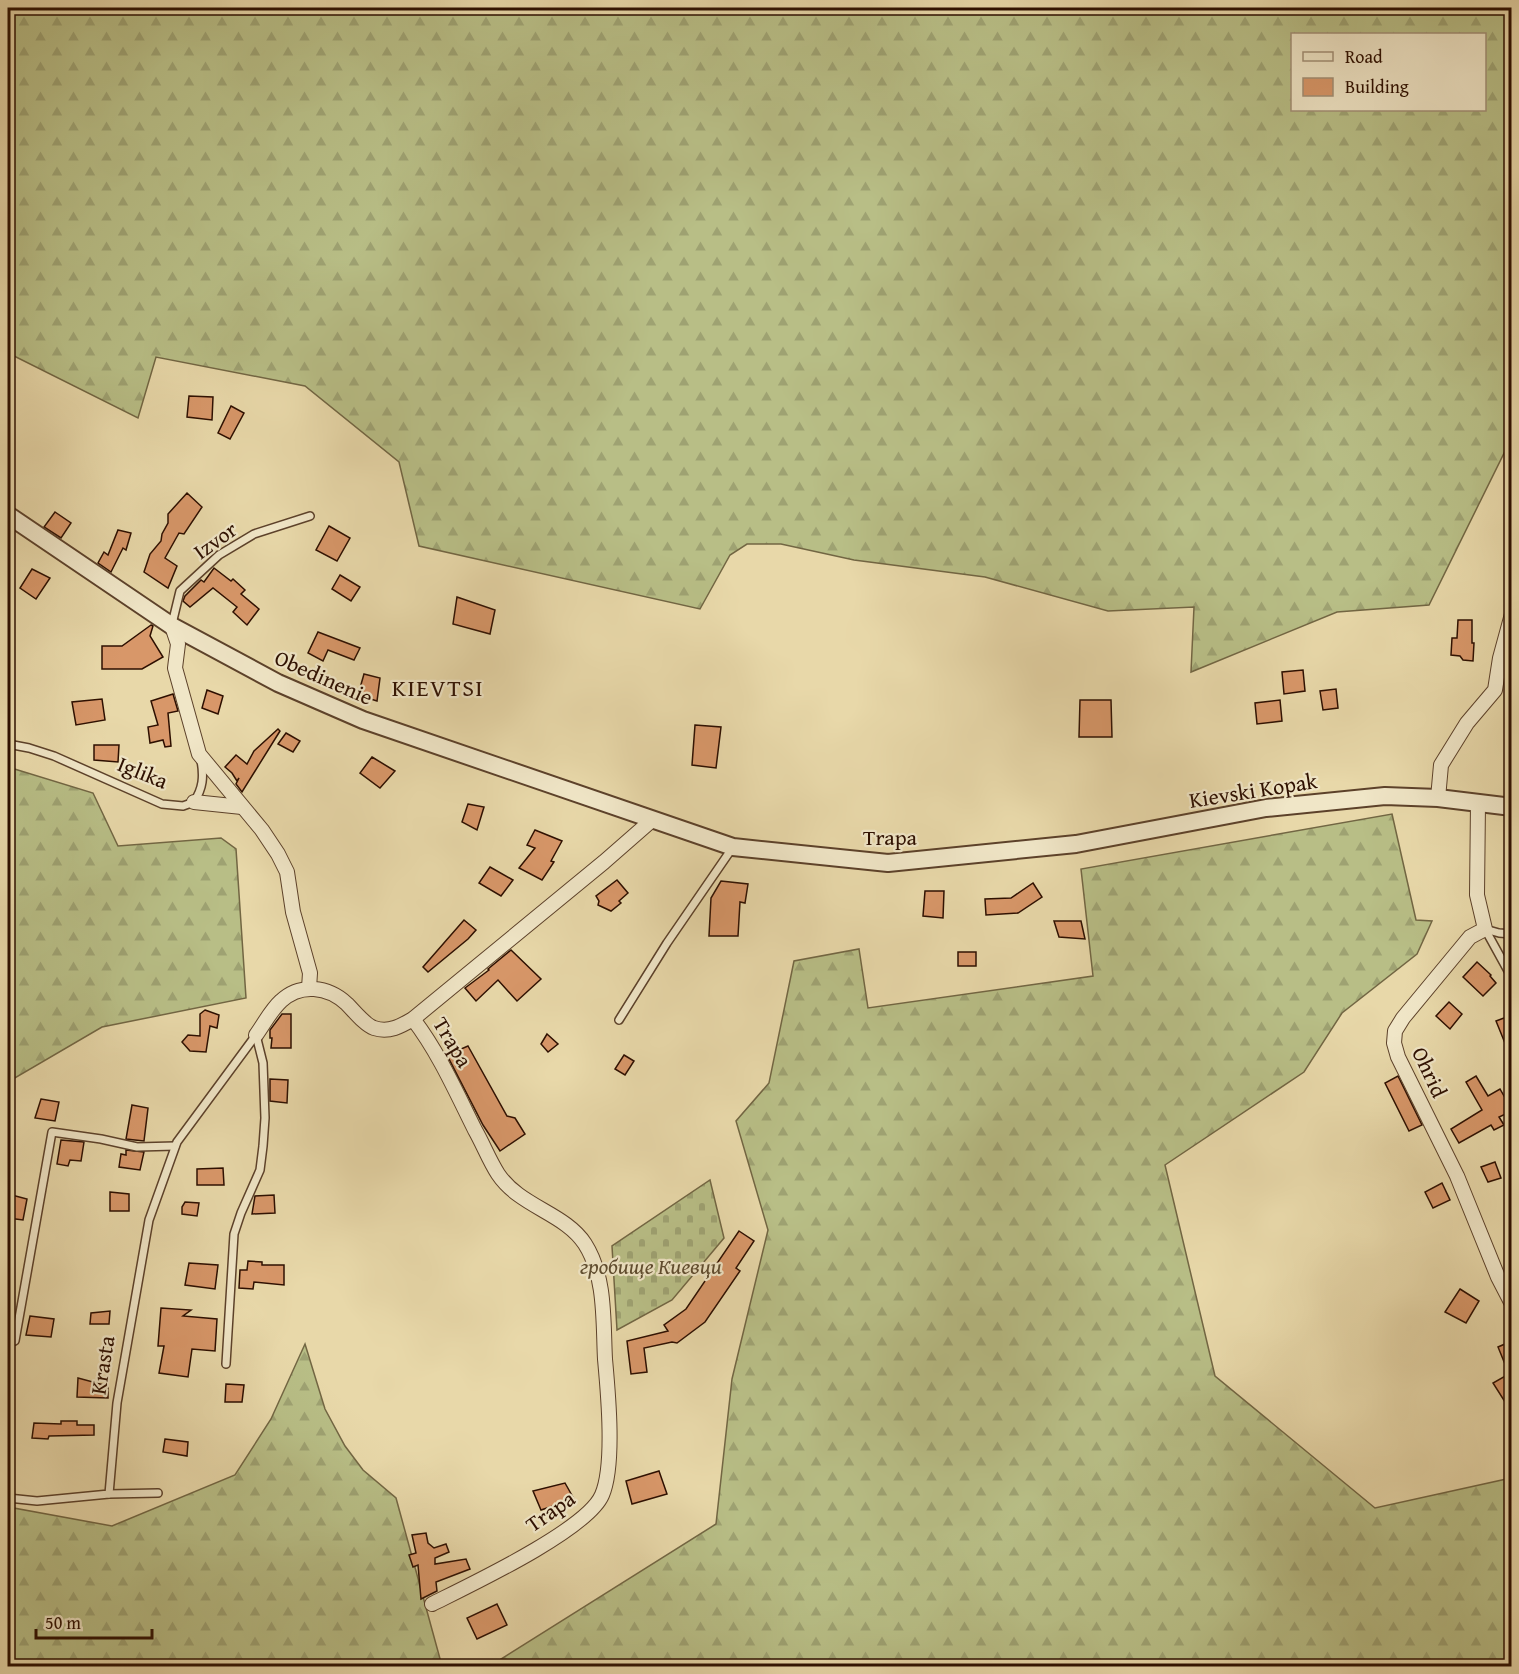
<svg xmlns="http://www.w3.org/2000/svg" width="1519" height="1674" font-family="'Gentium Book Plus',serif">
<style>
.forest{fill:url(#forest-firs);stroke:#726643;stroke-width:1.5;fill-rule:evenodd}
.cemetery{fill:url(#cemetery-stones);stroke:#726643;stroke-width:1.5}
.building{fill:#d89769;stroke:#2d0f00;stroke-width:1.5}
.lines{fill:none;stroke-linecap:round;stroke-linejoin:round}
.service-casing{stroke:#5c412a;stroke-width:10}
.minor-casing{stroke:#5c412a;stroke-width:16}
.tertiary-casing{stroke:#5c412a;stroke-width:20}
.service{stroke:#f0e6c7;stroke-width:7}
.minor{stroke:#f0e6c7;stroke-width:14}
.tertiary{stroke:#f0e6c7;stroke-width:16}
.labels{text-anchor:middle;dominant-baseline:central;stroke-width:4.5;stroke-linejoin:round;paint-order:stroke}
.street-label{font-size:22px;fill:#2d0f00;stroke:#f0e6c7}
.park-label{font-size:22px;font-style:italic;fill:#5e4c2f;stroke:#f0e6c7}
.neighbourhood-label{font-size:24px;letter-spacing:1.5px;fill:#2d0f00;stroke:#f0e6c7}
</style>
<defs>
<pattern id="forest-firs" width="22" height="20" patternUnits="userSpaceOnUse" patternTransform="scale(1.5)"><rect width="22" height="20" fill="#b8be86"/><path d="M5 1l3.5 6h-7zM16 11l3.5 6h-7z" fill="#9ea272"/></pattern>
<pattern id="cemetery-stones" width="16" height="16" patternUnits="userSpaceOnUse" patternTransform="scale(1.5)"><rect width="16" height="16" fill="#b8be86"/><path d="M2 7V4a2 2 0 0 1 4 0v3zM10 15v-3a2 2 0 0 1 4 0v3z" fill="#9ea272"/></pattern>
</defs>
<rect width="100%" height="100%" fill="#e8d8a9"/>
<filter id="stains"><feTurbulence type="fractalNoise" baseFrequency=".00333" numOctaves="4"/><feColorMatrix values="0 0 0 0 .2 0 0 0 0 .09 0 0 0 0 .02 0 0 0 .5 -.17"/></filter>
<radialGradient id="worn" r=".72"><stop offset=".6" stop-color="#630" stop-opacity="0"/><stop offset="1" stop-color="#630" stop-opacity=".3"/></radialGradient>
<g class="forest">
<path d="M8 8H1511V439L1429 605 1337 612 1191 672 1194 607 1108 611 985 577 854 560 781 544H747L730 555 700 609 419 546 399 462 305 386 156 357 138 418 8 353ZM1292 34H1484V110H1292Z"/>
<path d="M8 767 93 793 118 846 221 838 236 849 246 998 102 1027 8 1082Z"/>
<path d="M1392 814 1416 920 1432 921 1417 954 1342 1013 1304 1072 1165 1165 1215 1376 1375 1508 1511 1478V1666H490L716 1524 732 1379 768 1230 736 1121 769 1083 794 961 859 949 868 1008 1093 976 1081 869Z"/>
<path d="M305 1344 325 1409 345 1446 363 1470 396 1498 442 1666H8V1507L112 1526 235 1475 271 1419Z"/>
</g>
<path class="cemetery" d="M710 1180 724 1238 672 1300 617 1330 612 1246Z"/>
<g class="building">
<path d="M189 396 213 397 212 420 187 417Z"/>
<path d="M231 406 244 413 230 439 218 433Z"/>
<path d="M187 493 202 507 184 534 179 533 165 558 177 566 168 588 144 572 150 554 161 541 162 534 168 523V514Z"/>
<path d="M55 512 71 523 61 538 44 527Z"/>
<path d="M329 526 350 538 337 561 316 550Z"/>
<path d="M118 530 131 533 126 550 123 548 111 572 98 563 104 552 108 555Z"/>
<path d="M214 568 231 581 233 579 245 590 241 594 259 609 247 625 233 612 237 607 213 588 190 607 183 601 185 596 201 580 204 582Z"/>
<path d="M32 569 50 578 36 599 20 588Z"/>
<path d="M340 575 360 587 351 601 332 589Z"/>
<path d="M457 597 495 610 490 634 453 624Z"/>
<path d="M1458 620H1472V643H1474L1473 661 1463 660 1460 656 1451 655 1452 638H1457Z"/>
<path d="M151 625 153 626 150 636 163 657 142 669H102V646H122Z"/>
<path d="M318 632 360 648 354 660 328 650 323 661 308 653Z"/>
<path d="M1303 670 1305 691 1284 694 1282 672Z"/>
<path d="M364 674 380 678 377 701 358 695Z"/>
<path d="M1336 689 1338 708 1323 710 1320 691Z"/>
<path d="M207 690 223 696 218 714 202 708Z"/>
<path d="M173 694 178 711 168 713 171 746 165 747 163 740 150 743 148 727 158 725 151 701Z"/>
<path d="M102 699 105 720 76 725 72 702Z"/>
<path d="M1080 700H1111L1112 737H1079Z"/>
<path d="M1280 700 1282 721 1257 724 1255 703Z"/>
<path d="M695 725 721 727 716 768 692 765Z"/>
<path d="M278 729 280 731 242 792 236 784 239 778 237 781 232 773 225 767 236 755 247 764 254 751Z"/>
<path d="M286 733 300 741 293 752 278 744Z"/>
<path d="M94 745H119L118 762 94 760Z"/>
<path d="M372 757 395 771 380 788 360 773Z"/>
<path d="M468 804 484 807 477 830 462 822Z"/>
<path d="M535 830 562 841 551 861 554 862 542 880 519 868 535 848 527 845Z"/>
<path d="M490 867 513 880 501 896 479 883Z"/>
<path d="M617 880 628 893 619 901 621 903 611 911 598 905 599 901 596 896Z"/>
<path d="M721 881 748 884 745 903 740 902 738 936H709L711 898Z"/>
<path d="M1033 883 1042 897 1018 913 986 915 985 899 1011 898Z"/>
<path d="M925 891H944L943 918 923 916Z"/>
<path d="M464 920 476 930 468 939 428 972 423 967Z"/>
<path d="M1054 921H1081L1085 939 1059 937Z"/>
<path d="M511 950 541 979 517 1001 498 980 476 1001 465 988 489 970 488 969Z"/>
<rect x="958" y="952" width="18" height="14"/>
<path d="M1477 962 1491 975 1490 976 1496 983 1483 996 1463 977Z"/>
<path d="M1449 1002 1462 1014 1450 1029 1436 1016Z"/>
<path d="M205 1010 219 1015 217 1028 210 1026 206 1052 190 1051 182 1042 188 1035 200 1036V1014Z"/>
<path d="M282 1014H291V1048H271L272 1038H270V1030Z"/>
<path d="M1512 1015V1058H1511L1496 1021Z"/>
<path d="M547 1034 558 1044 548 1052 541 1044Z"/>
<path d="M468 1046 507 1116 515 1118 525 1134 500 1151 483 1125 447 1055Z"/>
<path d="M624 1055 634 1061 625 1075 615 1069Z"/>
<path d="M1398 1076 1422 1125 1409 1131 1385 1083Z"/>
<path d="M1476 1076 1488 1096 1500 1089 1504 1096 1507 1094 1512 1102V1111L1499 1117 1504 1125 1494 1130 1491 1125 1459 1143 1451 1129 1482 1110 1466 1082Z"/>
<path d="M270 1079 288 1080 287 1103 270 1101Z"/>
<path d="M41 1099 59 1102 55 1121 35 1118Z"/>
<path d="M132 1105 148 1108 144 1141 126 1139Z"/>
<path d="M61 1140 84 1142 81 1161 70 1160 68 1166 57 1164Z"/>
<path d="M126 1150 144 1152 140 1170 119 1167 121 1154 126 1155Z"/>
<path d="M1495 1162 1501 1178 1488 1182 1481 1167Z"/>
<path d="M223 1168 224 1185H197V1169Z"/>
<path d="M1442 1183 1450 1200 1433 1208 1425 1192Z"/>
<path d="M110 1192 129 1194V1211H110Z"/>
<path d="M8 1194 27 1199 23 1220 8 1218Z"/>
<path d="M274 1195 275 1213 252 1214 255 1196Z"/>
<path d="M185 1202 199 1203 197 1216 182 1214V1207Z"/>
<path d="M739 1231 754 1241 736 1268 740 1271 705 1322 677 1343 672 1342 644 1348 647 1372 631 1374 627 1341 668 1331 664 1325 686 1309Z"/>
<path d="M248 1261 262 1262V1265H284V1285L254 1282 253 1289 239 1288 240 1270H247Z"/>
<path d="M189 1263 218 1265 215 1289 185 1285Z"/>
<path d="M1460 1289 1479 1301 1466 1323 1445 1312Z"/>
<path d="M161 1308 191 1310 183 1316 217 1319 215 1351 192 1349 188 1377 159 1373 164 1346H158Z"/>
<path d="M110 1311 109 1324H90L91 1313Z"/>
<path d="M30 1316 54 1319 51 1337 26 1335Z"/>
<path d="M1512 1341V1413L1493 1383 1509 1374 1498 1347Z"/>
<path d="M78 1378 108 1386V1398L77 1397Z"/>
<path d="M226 1384 244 1385 242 1402H225Z"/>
<path d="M61 1421H77V1425H94V1435L49 1436 48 1439 32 1438 34 1423 61 1424Z"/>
<path d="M165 1439 188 1442 187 1456 163 1452Z"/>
<path d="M659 1471 667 1494 632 1504 626 1481Z"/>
<path d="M565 1483 574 1499 541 1510 533 1491Z"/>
<path d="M426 1533 428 1543 434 1548 446 1544 449 1552 435 1558V1564L466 1559 470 1569 436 1582 437 1591 421 1599 418 1565 413 1567 409 1555 416 1553 412 1535Z"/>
<path d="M497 1604 507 1625 477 1639 467 1618Z"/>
</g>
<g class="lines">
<g class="service-casing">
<g id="service">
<path d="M172 624 180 591 219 555 254 534 310 516"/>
<path d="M8 744 29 748 54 756 162 804 183 806 194 802C203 788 204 777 201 760"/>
<path d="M1485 929 1512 978"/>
<path d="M1485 929 1499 933 1512 934"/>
<path d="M619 1020 667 943 733 847"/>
<path d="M8 1343 15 1341 52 1132 101 1139 137 1147 175 1146"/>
<path d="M226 1364 234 1234 241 1213 260 1170 263 1146 265 1118 263 1063 256 1035"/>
<path d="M109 1494 158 1493"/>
<path d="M8 1498 37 1501 109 1494 117 1403 149 1220 177 1142 256 1035"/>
</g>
</g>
<g class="minor-casing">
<g id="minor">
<path d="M172 626 178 644 175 668 199 754 262 830 278 854 287 872 293 912 310 973 309 988"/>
<path d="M1438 798 1441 765 1467 723 1495 690 1500 658 1512 614"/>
<path d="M194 802 242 807"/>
<path d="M1478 803 1477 895 1485 929 1470 937 1403 1018 1395 1031 1394 1043 1398 1057 1457 1176 1498 1277 1512 1304"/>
<path d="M413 1019C439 1053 456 1092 475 1130 483 1144 489 1160 498 1174 520 1207 565 1213 585 1244 606 1277 603 1322 605 1359 608 1392 615 1465 602 1495 587 1530 470 1585 432 1604"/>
<path d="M256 1035C264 1024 271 1010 281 1001 300 983 328 986 347 1004 354 1011 365 1025 374 1028 389 1033 401 1026 413 1019L604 862 652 820"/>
</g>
</g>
<g class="tertiary-casing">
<path id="tertiary" d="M8 515 172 626 278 683 363 720 733 847 888 863 1076 844 1266 808 1385 796 1438 798 1512 807"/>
</g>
<use href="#service" class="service"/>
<use href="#minor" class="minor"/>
<use href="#tertiary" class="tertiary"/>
</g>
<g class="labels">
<g class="street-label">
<text transform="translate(215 540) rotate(-36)">Izvor</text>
<text transform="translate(324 677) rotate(24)">Obedinenie</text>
<text transform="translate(143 772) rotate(22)">Iglika</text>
<text transform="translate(1253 790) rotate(-9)">Kievski Kopak</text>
<text x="890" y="837">Trapa</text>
<text transform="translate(453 1042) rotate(59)">Trapa</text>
<text transform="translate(1430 1072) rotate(65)">Ohrid</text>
<text transform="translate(102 1365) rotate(-81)">Krasta</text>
<text transform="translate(550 1511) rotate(-35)">Trapa</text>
</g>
<g class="park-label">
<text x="651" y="1266">гробище Киевци</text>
</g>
<g class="neighbourhood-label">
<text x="438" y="687">KIEVTSI</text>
</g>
</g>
<rect width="1519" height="1674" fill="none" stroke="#e8d8a9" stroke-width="30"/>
<rect x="9" y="9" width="1501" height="1656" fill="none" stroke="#2d0f00" stroke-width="3"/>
<rect x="15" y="15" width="1489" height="1644" fill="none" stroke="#2d0f00" stroke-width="1.5"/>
<rect x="1291" y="33" width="195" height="78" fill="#f0e6c7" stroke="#a29077" stroke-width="1.5"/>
<rect x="1303" y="52" width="30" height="9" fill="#f0e6c7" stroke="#a29077" stroke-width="1.5"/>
<text x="1345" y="63" font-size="18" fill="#2d0f00">Road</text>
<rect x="1303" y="78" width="30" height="18" fill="#d89769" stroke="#a29077" stroke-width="1.5"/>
<text x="1345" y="93" font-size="18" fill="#2d0f00">Building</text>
<path d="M36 1629v9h116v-9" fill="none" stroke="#2d0f00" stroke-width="3"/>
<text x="45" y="1629" font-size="18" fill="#2d0f00" stroke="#f0e6c7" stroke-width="4.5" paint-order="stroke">50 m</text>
<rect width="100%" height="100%" filter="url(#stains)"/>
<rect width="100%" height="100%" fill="url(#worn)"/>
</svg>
